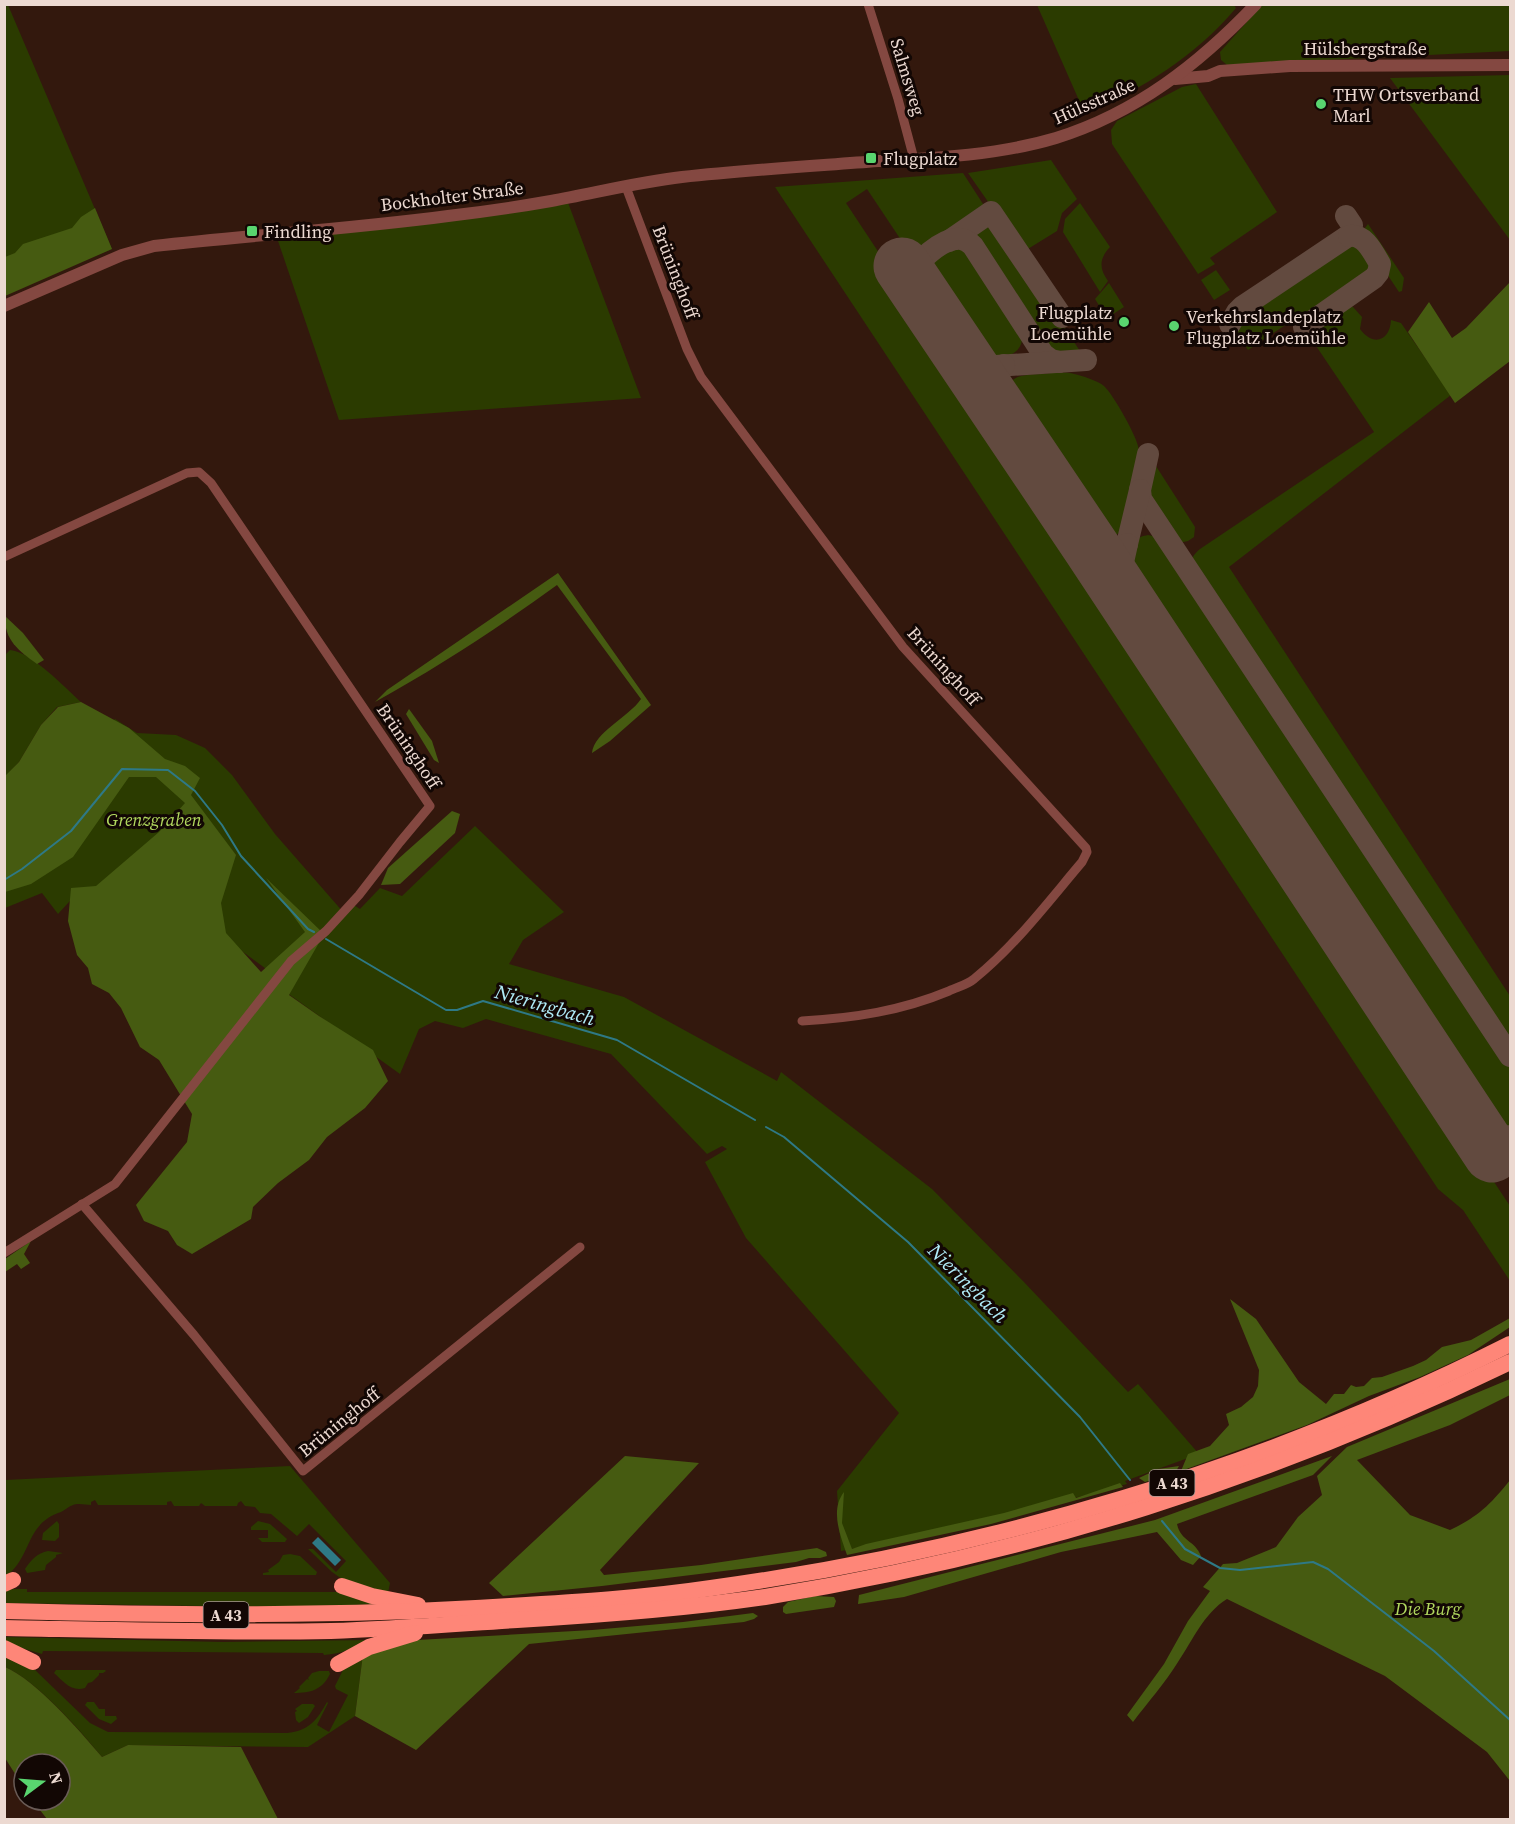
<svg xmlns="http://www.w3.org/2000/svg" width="1515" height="1824" font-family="'Source Serif 4',serif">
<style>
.green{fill:#2b3b00}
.forest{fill:#465b11}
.water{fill:#2e7986}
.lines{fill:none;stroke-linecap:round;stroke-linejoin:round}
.stream{stroke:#2e7986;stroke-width:2}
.taxiway{stroke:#624a3f;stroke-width:22}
.runway{stroke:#624a3f;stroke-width:57}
.minor{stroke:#844841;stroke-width:9}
.tertiary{stroke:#844841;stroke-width:12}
.motorway{stroke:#fe8678;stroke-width:16}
.poi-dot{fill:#59d56f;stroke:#120704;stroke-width:2}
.labels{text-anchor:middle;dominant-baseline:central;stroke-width:6;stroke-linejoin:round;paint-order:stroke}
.shield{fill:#120704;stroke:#ab9a94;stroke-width:1.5}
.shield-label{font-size:16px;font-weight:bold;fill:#ecd9d1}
.street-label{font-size:18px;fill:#ecd9d1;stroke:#120704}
.poi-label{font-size:18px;fill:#ecd9d1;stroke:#120704;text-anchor:start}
.park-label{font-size:18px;font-style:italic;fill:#b2d95f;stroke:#120704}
.water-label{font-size:20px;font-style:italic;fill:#b0ebf7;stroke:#120704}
</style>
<rect width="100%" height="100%" fill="#33180d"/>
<g class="green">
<path d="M4 5H8L112 249 4 294Z"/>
<path d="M1234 5 1236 8C1196 56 1142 89 1085 114L1037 5Z"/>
<path d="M1262 5H1510V51L1227 65 1221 60 1220 52Z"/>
<path d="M1510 75V240L1390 78Z"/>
<path d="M1196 84 1277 212 1210 258 1215 264 1198 274 1112 144 1111 130 1117 121 1182 87Z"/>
<path d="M1051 160 1077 199 1062 213 1057 231 1023 252 968 173Z"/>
<path d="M963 173 985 207V210L913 258 867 189 846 203 1510 1206V1281L1463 1210 1438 1189 775 187Z"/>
<path d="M567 200 641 398 339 420 277 238Z"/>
<path d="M1080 203 1110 247C1099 259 1099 268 1108 281L1100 292 1063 232 1065 219Z"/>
<path d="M990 219 995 222 1080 351C1067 352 1054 355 1044 346L972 236 973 230Z"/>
<path d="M1368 224 1404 278 1402 291 1399 292 1385 271C1389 254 1366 244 1365 228Z"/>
<path d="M1357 243 1363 247 1374 264 1370 274 1301 322 1298 320H1293L1248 350 1235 331 1243 316 1350 244Z"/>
<path d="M955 245 968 249 973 254C982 269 1021 321 1022 334 1023 342 1020 350 1012 354 1004 358 989 358 980 355L929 282 927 275 929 261 948 247Z"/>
<path d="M1216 270 1230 290 1214 300 1201 280Z"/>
<path d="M1109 283 1124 307 1107 318 1095 299Z"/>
<path d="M1346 304 1353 307 1362 317 1360 329C1373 347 1390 341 1391 320L1401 323 1451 395 1229 567 1510 996V1047L1193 569C1190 559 1193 555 1200 549L1374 432 1306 331Z"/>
<path d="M1070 373C1077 374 1099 381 1104 386 1113 394 1138 438 1139 450 1142 464 1132 515 1125 527 1119 536 1107 539 1097 535L1009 402C1003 375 1021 375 1041 374 1051 373 1060 372 1070 373Z"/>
<path d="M1154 463 1195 527 1194 537 1188 541 1179 543 1174 539 1145 495 1151 464Z"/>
<path d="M1148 535 1158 537 1165 544 1510 1064V1129L1498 1130 1485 1120 1127 580C1123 572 1128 549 1134 541 1138 537 1143 536 1148 535Z"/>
<path d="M10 650C32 652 64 687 81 702L57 707 41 725 19 762 5 777 4 656Z"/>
<path d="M115 719 137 733 176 735 205 748 232 775 275 834 344 913 352 904 360 909 380 888 402 896 475 826 564 912 523 940 509 964 624 997 777 1081 781 1072 932 1189 1023 1281 1128 1392 1138 1384 1199 1454 1125 1481 1127 1484 942 1533 841 1551 837 1491 899 1413 746 1238 705 1162 727 1149 722 1146 707 1154 611 1054 486 1019 463 1028 435 1021 419 1029 400 1074 283 990 277 977 201 921 80 890 58 914 42 893 5 908V841Z"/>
<path d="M290 1466 390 1583 388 1593 342 1579 332 1572 308 1549H313L336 1572 346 1561 309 1524 297 1536 271 1514 260 1513 255 1507 245 1506 241 1501 238 1503 237 1506H205L201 1503 199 1506H174L171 1501 167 1502V1505H98L95 1500 91 1502V1505C86 1505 78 1503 73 1505 69 1506 65 1510 61 1512 24 1524 33 1557 5 1577V1480Z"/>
<path d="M57 1521 59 1524V1537L55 1541 42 1540 43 1533Z"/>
<path d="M258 1521 270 1524 287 1539 285 1542H262L258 1538H268V1530H251V1527Z"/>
<path d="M48 1551 63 1553 56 1555V1557L46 1565 45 1570 27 1573 25 1569C31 1560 37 1553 48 1551Z"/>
<path d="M290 1554 300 1556 317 1572 316 1575H263V1573L269 1572 268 1570 279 1562 283 1555Z"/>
<path d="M13 1589H27V1592H346L387 1604 277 1607 5 1603V1591Z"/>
<path d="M4 1637 223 1642 370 1640C355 1647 342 1654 324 1655L323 1653 43 1651 42 1654 5 1643Z"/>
<path d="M4 1653 33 1668 90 1723 108 1732 287 1733C309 1731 317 1720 327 1702L328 1703 317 1725 329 1732 348 1695 336 1689 335 1686 343 1670 363 1654 355 1716 308 1747 128 1745 102 1757C79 1729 37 1681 5 1667Z"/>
<path d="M56 1670H105L106 1671 103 1673H99V1675L92 1682 88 1683 85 1688C71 1692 64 1682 54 1673Z"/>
<path d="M319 1671H329L330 1674C322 1690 311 1693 294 1693L300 1688 299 1687 307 1679 309 1680 308 1678 312 1673Z"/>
<path d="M87 1702H94L99 1709H105V1716H116L117 1719 111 1724 99 1719 85 1705Z"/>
<path d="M302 1704H313L315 1706 308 1717 299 1723 296 1720 295 1712 297 1711 295 1709Z"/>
</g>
<g class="forest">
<path d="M95 208 112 249 5 296V257L15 253 23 244 72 228 81 217Z"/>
<path d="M1510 282V361L1455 403 1408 332 1429 302 1452 338 1466 328Z"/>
<path d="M558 573 651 705 610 741 592 753C594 732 629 717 641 699L557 585C498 628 438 667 375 702L387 690Z"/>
<path d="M5 616 23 633 44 660 37 664C19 651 4 640 5 616Z"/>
<path d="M81 702 129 728 165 759 185 766 200 778 191 795 236 855 221 903 226 933 261 972 305 932 266 878 324 934 289 995 319 1016 373 1050 388 1081 365 1108 327 1137 309 1160 278 1183 253 1207 251 1219 192 1254 177 1245 168 1231 144 1221 136 1205 187 1142 192 1114 159 1060 140 1047 121 1008 109 993 92 984 88 968 77 955 68 921 71 888 96 886 159 832 185 803 156 777H129L73 857 31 884 5 892 4 777 19 762 41 725 58 707Z"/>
<path d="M409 709 432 741 439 763 434 760 406 714Z"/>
<path d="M452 811 460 814 455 833 400 884 381 885 388 868Z"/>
<path d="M31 1241 24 1254 30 1263 21 1269 17 1264 5 1272V1259Z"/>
<path d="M1230 1299 1256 1319 1299 1382 1326 1404 1334 1394H1344L1351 1385 1356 1387 1364 1386 1372 1378 1382 1377 1413 1366 1426 1360 1442 1347 1471 1340 1510 1318V1327L1468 1355 1420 1377 1369 1396 1307 1425 1181 1471 1188 1454 1210 1446 1229 1425 1226 1414 1241 1407 1253 1397 1258 1386 1259 1370Z"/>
<path d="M1510 1379V1395L1450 1425 1357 1460 1410 1515 1450 1530C1478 1517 1491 1504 1510 1480V1781L1487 1752 1385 1676 1227 1599C1204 1613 1193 1640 1178 1662 1165 1683 1148 1702 1133 1722L1127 1715 1164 1664 1188 1621 1210 1591 1203 1587 1223 1564 1237 1563 1276 1547 1298 1517 1322 1495 1317 1476 1347 1447Z"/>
<path d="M625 1456 699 1463 600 1570 604 1575 701 1565 817 1548 826 1552 827 1556 820 1558H809L796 1562 602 1586 503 1596 489 1583Z"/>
<path d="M1332 1456 1313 1475 1177 1524C1181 1542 1195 1540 1201 1556L1193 1565 1181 1560 1157 1532 1061 1552 904 1597 858 1604 859 1595 1155 1520Z"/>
<path d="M1179 1466 1175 1473 1145 1482 1139 1478 1158 1469Z"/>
<path d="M1120 1483 1123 1487 991 1524 847 1555C840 1535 830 1510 844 1492L842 1523 852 1549 866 1544 1004 1513 1073 1493 1076 1498Z"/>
<path d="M815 1596 834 1597 836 1601 834 1607 786 1614 783 1612V1607L788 1602Z"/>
<path d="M753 1613 758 1616 754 1619 744 1622 529 1644 416 1750 355 1716 363 1654 400 1641 592 1630 683 1622Z"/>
<path d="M5 1667C37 1681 78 1729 102 1757L128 1745 241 1747 278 1819H47L32 1800H60V1764H24V1788L5 1758Z"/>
</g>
<path class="water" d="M318 1537 341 1560 335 1566 312 1543Z"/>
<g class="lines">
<g class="stream">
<path d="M4 880 22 869 71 831 122 769 168 770 195 791 222 825 241 856 308 929 314 932"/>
<path d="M326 939 446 1010H457L483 1001 617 1040 755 1120"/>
<path d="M766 1127 784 1137 908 1242 1080 1417 1130 1480"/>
<path d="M1162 1521 1185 1549 1220 1568 1240 1570 1313 1562 1328 1569 1434 1651 1510 1720"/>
</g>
<g class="taxiway">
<path d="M949 241 991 212 1062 317"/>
<path d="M920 292 913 275C915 261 942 240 956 239 963 238 968 241 973 246L1043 354 1051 360 1059 362"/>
<path d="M1230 324 1237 312 1242 307 1351 234 1352 225 1346 216"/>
<path d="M1304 327 1374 278 1378 273 1380 264C1373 252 1364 233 1349 236"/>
<path d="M964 358 972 364 981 367 1086 360"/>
<path d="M993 401C986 386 987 373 1004 365"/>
<path d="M1148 454 1140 490 1141 499 1510 1056"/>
<path d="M1091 547C1103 560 1118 560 1127 544L1140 490"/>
<path d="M1122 593 1119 580 1127 544"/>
<path d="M1478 1133C1489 1142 1498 1144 1510 1136"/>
</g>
<path class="runway" d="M902 266 1091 547 1492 1154"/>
<g class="minor">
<path d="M868 4 898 99 914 159"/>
<path d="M626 187 687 349 701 377 903 647 1086 848 1087 852 1082 862C1048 902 1015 946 974 979 967 985 957 987 949 991 901 1011 854 1018 802 1021"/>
<path d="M4 557 187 473 199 472 211 483 430 806 400 842 359 895 326 931 291 961 115 1184 4 1253"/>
<path d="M82 1204 194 1335 303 1471 580 1247"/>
</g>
<g class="tertiary">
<path d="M1175 79 1208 76 1220 71 1290 66 1510 65"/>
<path d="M4 306 122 255 154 246C252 235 350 229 448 216 482 212 517 207 551 201 595 193 638 182 682 177 747 170 813 166 878 161 937 158 999 155 1056 138 1136 113 1199 64 1256 4"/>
</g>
<g class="motorway">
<path d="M4 1584 13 1580"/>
<path d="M342 1586 372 1596 418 1605"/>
<path d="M4 1611C173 1615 341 1617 510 1606 577 1602 644 1598 711 1588 988 1550 1260 1470 1510 1344"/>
<path d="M4 1628C113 1630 222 1633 331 1631 393 1629 455 1624 517 1620 600 1615 683 1609 765 1597 1027 1555 1271 1478 1510 1362"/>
<path d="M4 1648 33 1662"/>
<path d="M338 1664 369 1647 415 1633"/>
</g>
</g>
<g class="poi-dot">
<circle cx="1321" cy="104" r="6"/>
<rect x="865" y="152" width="12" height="12" rx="3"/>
<rect x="246" y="225" width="12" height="12" rx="3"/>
<circle cx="1124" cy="322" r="6"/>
<circle cx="1174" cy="326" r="6"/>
</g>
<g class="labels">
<g class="shield">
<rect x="1149.5" y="1470" width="45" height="26" rx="4.5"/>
<rect x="203.5" y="1602" width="45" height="26" rx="4.5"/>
</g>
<g class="shield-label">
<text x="1172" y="1483">A 43</text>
<text x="226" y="1615">A 43</text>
</g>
<g class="street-label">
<text x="1365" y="48">Hülsbergstraße</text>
<text transform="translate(908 77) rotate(73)">Salmsweg</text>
<text transform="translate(1094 101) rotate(-24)">Hülsstraße</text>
<text transform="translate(452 196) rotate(-7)">Bockholter Straße</text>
<text transform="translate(676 272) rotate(69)">Brüninghoff</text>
<text transform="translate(944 666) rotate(48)">Brüninghoff</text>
<text transform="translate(409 746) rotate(56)">Brüninghoff</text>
<text transform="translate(339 1422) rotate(-39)">Brüninghoff</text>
</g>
<g class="poi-label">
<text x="1333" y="94">THW Ortsverband<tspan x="1333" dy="21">Marl</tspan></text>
<text x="883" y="158">Flugplatz</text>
<text x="264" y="231">Findling</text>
<text x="1112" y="312" text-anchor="end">Flugplatz<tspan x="1112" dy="21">Loemühle</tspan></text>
<text x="1186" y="316">Verkehrslandeplatz<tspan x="1186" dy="21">Flugplatz Loemühle</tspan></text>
</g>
<g class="park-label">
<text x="154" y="819">Grenzgraben</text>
<text x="1428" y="1608">Die Burg</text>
</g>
<g class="water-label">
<text transform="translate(545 1005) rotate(16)">Nieringbach</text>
<text transform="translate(968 1283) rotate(45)">Nieringbach</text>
</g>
</g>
<rect width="1515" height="1824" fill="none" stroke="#ecd9d1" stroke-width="12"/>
<g transform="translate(42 1782) rotate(74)"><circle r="28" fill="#120704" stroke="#695b56" stroke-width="1.5"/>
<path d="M0-4.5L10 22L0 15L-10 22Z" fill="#59d56f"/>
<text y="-9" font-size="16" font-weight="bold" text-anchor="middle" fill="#ecd9d1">N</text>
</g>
</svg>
